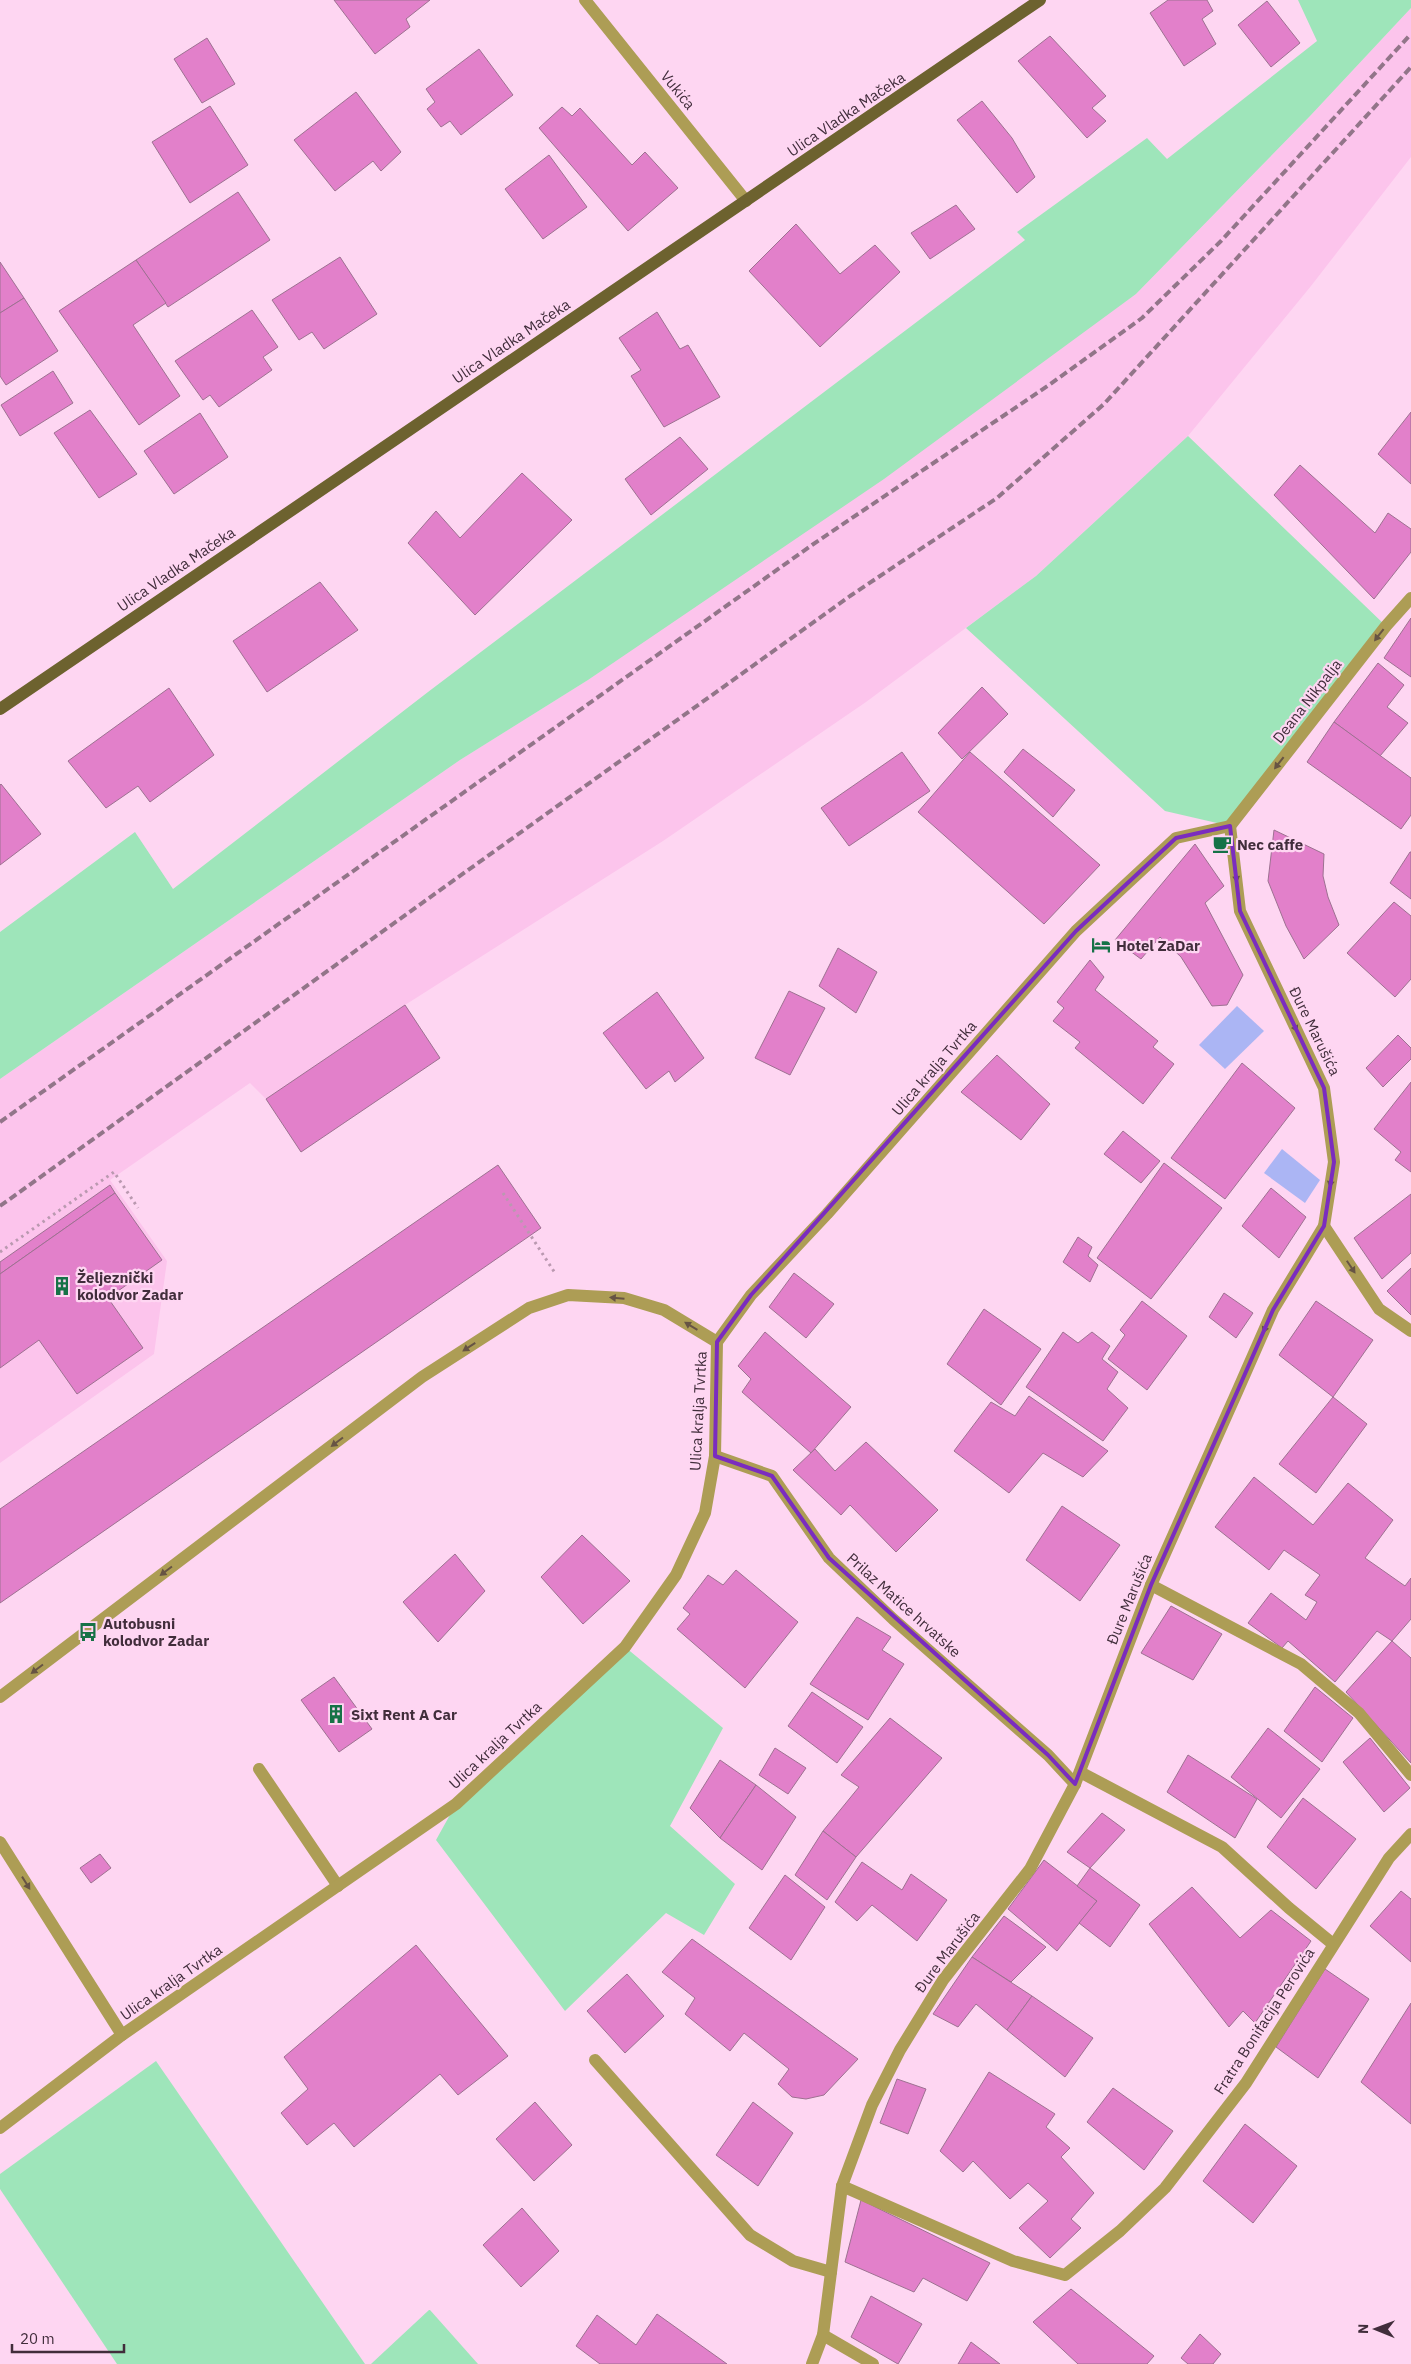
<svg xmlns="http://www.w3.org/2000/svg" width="1411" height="2364" font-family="'IBM Plex Sans',sans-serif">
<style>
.built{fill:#fcc4ec}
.green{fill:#9ee5ba}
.water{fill:#abb5f4}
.building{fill:#e280ca;stroke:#9d7191}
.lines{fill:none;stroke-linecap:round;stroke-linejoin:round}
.path{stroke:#ba99b0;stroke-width:3;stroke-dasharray:2.5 4;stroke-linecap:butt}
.minor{stroke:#ad9d55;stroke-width:12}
.major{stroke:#6d622f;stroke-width:12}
.rail{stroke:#927589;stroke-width:4;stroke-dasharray:8 4;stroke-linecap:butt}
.oneway{fill:#675444}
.marked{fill:none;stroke:#7b2cbf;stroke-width:4;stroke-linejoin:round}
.labels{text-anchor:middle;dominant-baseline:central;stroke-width:4.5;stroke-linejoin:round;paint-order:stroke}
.street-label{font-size:15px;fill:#412d3b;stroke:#fed6f2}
.poi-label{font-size:15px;font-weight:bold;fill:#412d3b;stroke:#fed6f2;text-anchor:start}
</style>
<rect width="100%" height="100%" fill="#fed6f2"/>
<path class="built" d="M1411 8V157L1311 286 1188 436 1036 576 866 702 663 841 405 1005 266 1099 250 1083 110 1180 167 1261 154 1354 0 1463V1079L460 760 588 680 1136 294 1311 115Z"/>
<g class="green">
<path d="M1298 0H1411V8L1311 115 1136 294 884 479 588 680 460 760 0 1079V932L135 832 173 889 428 692 1025 240 1017 232 1147 138 1167 159 1317 41Z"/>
<path d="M1188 436 1386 626 1230 826 1165 811 966 628 1036 576Z"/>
<path d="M625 1647 723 1728 670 1826 735 1884 704 1935 666 1913 565 2011 436 1840 456 1804Z"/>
<path d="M156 2061 365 2364H117L0 2189V2174Z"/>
<path d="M430 2310 478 2364H371L429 2310Z"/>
</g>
<g class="water">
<path d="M1237 1006 1264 1031 1225 1069 1199 1045Z"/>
<path d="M1282 1149 1320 1180 1305 1203 1264 1173Z"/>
</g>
<g class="building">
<path d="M334 0H430L406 19 410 27 375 54Z"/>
<path d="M1168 0H1207L1213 11 1202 19 1216 44 1184 66 1150 13Z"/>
<path d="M1267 1 1300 43 1271 67 1238 25Z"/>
<path d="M1050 36 1106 96 1092 108 1106 121 1087 138 1018 61Z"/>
<path d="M207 38 235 84 202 103 174 59Z"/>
<path d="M479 49 513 95 461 135 450 121 441 127 427 109 435 102 426 89Z"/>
<path d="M356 92 401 152 381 171 373 161 335 191 294 140Z"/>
<path d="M982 101 1012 138 1035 177 1017 193 957 120Z"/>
<path d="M210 106 248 165 190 203 152 142Z"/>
<path d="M562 107 572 116 580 108 632 165 645 152 678 188 628 231 539 128Z"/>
<path d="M549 155 587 207 543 239 505 189Z"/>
<path d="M238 192 270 240 168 307 136 260Z"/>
<path d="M956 205 975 229 930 259 911 233Z"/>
<path d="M796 224 840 274 875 245 900 272 820 347 749 271Z"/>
<path d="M340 257 377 314 324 349 312 332 299 340 272 300Z"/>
<path d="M136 260 166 303 133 325 180 396 139 425 59 311Z"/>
<path d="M0 262 24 298 0 313Z"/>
<path d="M24 298 58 351 6 385 0 376V313Z"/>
<path d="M252 310 278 347 263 357 272 370 219 407 210 395 203 400 175 361Z"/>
<path d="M657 312 680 349 688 345 720 397 664 427 631 376 641 370 619 338Z"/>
<path d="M53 371 73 403 20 436 1 405Z"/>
<path d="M90 410 137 474 99 498 54 433Z"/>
<path d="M1411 412V484L1378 454Z"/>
<path d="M200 413 228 457 174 494 144 451Z"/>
<path d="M680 437 708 469 651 515 625 479Z"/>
<path d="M1300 465 1375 533 1388 513 1411 529V552L1374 599 1274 495Z"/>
<path d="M522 473 572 520 475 615 408 543 436 511 460 538Z"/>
<path d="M320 582 358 630 267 692 233 641Z"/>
<path d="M1411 618V677L1384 658Z"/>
<path d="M1378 663 1404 685 1387 707 1408 723 1380 756 1334 722Z"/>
<path d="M982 687 1008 714 962 759 938 733Z"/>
<path d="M169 688 214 755 150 802 138 786 106 808 68 761Z"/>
<path d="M1334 722 1411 778V815L1401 829 1307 762Z"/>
<path d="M1023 749 1075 790 1053 817 1004 772Z"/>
<path d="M902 752 930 791 849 846 821 808Z"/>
<path d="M970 752 1100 865 1044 924 918 812Z"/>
<path d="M1 784 41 834 0 865V785Z"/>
<path d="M1274 830 1324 854 1323 876 1328 897 1339 925 1304 959 1286 926 1268 881Z"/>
<path d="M1195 844 1224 886 1205 903 1243 975 1227 1005 1212 1006 1181 957 1160 937 1141 959 1115 940Z"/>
<path d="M1410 852H1411V899L1390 883Z"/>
<path d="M1394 902 1411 916V979L1395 997 1347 953Z"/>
<path d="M838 948 877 972 856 1013 819 986Z"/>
<path d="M1090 960 1104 977 1095 990 1158 1041 1153 1047 1174 1064 1143 1104 1075 1048 1080 1042 1053 1021 1064 1008 1057 1002Z"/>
<path d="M789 991 825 1008 790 1075 755 1058Z"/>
<path d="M657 992 704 1058 675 1082 669 1071 646 1089 603 1033Z"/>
<path d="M405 1005 440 1058 301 1152 266 1099Z"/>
<path d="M1398 1035 1411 1048V1059L1383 1087 1366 1068Z"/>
<path d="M997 1055 1050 1104 1021 1140 961 1092Z"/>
<path d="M1242 1063 1295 1108 1225 1199 1171 1158Z"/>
<path d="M1411 1082V1172L1395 1160 1401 1152 1374 1129Z"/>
<path d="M1123 1131 1160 1161 1141 1183 1104 1154Z"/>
<path d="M1164 1163 1222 1208 1151 1299 1097 1258Z"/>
<path d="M498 1165 541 1228 0 1603V1509Z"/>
<path d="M110 1185 115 1193 0 1274V1262Z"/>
<path d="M1271 1188 1306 1217 1279 1258 1242 1226Z"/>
<path d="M115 1193 162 1260 108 1298 143 1348 77 1394 39 1340 0 1368V1274Z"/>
<path d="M1411 1194V1253L1382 1279 1354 1238Z"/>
<path d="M1078 1237 1092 1247 1088 1256 1098 1265 1090 1282 1063 1262Z"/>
<path d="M1411 1268V1315L1387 1291Z"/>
<path d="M794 1273 834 1304 806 1338 769 1307Z"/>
<path d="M1224 1293 1253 1313 1236 1338 1209 1317Z"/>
<path d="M1142 1301 1187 1336 1147 1390 1108 1359 1125 1335 1120 1330Z"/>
<path d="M1316 1301 1373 1340 1333 1397 1279 1355Z"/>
<path d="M984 1309 1041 1349 1001 1405 947 1364Z"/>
<path d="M765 1332 851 1407 811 1453 742 1392 751 1379 738 1366Z"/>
<path d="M1063 1332 1078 1343 1092 1332 1110 1346 1102 1359 1118 1372 1107 1389 1128 1408 1103 1441 1026 1387Z"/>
<path d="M1029 1396 1108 1451 1083 1477 1043 1453 1009 1493 954 1451 991 1402 1015 1416Z"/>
<path d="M1333 1397 1367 1424 1316 1493 1279 1464Z"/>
<path d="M866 1442 938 1510 896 1552 850 1505 841 1515 793 1470 815 1449 835 1471Z"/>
<path d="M1254 1477 1313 1525 1348 1483 1393 1520 1365 1558 1405 1586 1411 1578V1619L1392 1641 1377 1631 1335 1682 1288 1641 1282 1648 1248 1623 1271 1593 1306 1620 1317 1602 1305 1595 1320 1575 1284 1550 1269 1570 1215 1527Z"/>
<path d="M1062 1506 1120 1545 1080 1601 1026 1560Z"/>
<path d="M582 1535 630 1581 583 1624 541 1577Z"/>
<path d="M455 1554 485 1591 438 1642 403 1602Z"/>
<path d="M736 1570 798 1622 745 1688 677 1629 690 1614 683 1608 708 1575 723 1585Z"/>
<path d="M1171 1606 1222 1634 1193 1680 1141 1653Z"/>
<path d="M857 1617 891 1637 882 1650 904 1664 868 1720 810 1684Z"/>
<path d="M1392 1641 1411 1658V1763L1346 1692Z"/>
<path d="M334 1677 372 1729 339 1752 301 1700Z"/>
<path d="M1315 1687 1353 1718 1322 1762 1284 1731Z"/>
<path d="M812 1692 863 1727 837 1763 788 1726Z"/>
<path d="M890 1718 942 1758 856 1857 823 1831 859 1787 841 1775Z"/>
<path d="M1268 1728 1320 1769 1281 1818 1231 1777Z"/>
<path d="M1370 1738 1410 1788 1384 1812 1343 1762Z"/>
<path d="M775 1748 806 1768 788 1794 759 1775Z"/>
<path d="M1188 1755 1257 1799 1235 1838 1167 1792Z"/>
<path d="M720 1760 756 1785 720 1838 690 1808Z"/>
<path d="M756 1785 796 1817 762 1870 720 1838Z"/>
<path d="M1303 1798 1356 1839 1316 1889 1267 1847Z"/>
<path d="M1102 1813 1125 1830 1090 1868 1067 1852Z"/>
<path d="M823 1831 856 1857 827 1900 795 1875Z"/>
<path d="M100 1854 111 1868 91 1883 80 1868Z"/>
<path d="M1044 1860 1097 1901 1057 1951 1008 1909Z"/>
<path d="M862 1862 902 1890 911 1874 947 1900 917 1941 872 1905 857 1921 835 1902Z"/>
<path d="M1090 1868 1140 1905 1110 1947 1079 1923 1097 1901 1077 1886Z"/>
<path d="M785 1875 825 1907 791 1960 749 1928Z"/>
<path d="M1192 1887 1240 1938 1271 1910 1311 1941 1255 2023 1243 2011 1229 2027 1149 1924Z"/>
<path d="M1401 1891 1411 1899V1962L1370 1926Z"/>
<path d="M1004 1916 1046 1947 1011 1982 972 1957Z"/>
<path d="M692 1939 858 2059 824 2095 806 2099 792 2097 778 2084 789 2069 744 2033 730 2051 685 2014 695 1998 662 1972Z"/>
<path d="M416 1945 508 2056 458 2095 440 2074 354 2147 334 2123 307 2145 281 2113 308 2089 284 2057Z"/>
<path d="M972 1957 1032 1996 1007 2030 976 2004 958 2027 933 2014Z"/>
<path d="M1325 1969 1369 1999 1318 2078 1276 2047Z"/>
<path d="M627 1974 664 2016 625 2053 587 2011Z"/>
<path d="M1032 1996 1093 2038 1065 2077 1007 2030Z"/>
<path d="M1411 2003V2124L1361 2082Z"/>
<path d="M989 2072 1055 2114 1046 2127 1070 2148 1061 2157 1094 2193 1071 2219 1081 2228 1050 2258 1019 2228 1048 2201 1028 2183 1010 2199 973 2161 963 2172 940 2151Z"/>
<path d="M897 2079 926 2089 908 2134 880 2123Z"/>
<path d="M1113 2088 1173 2131 1144 2170 1087 2122Z"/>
<path d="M535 2102 572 2145 534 2181 496 2139Z"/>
<path d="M753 2102 793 2133 758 2186 716 2155Z"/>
<path d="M1245 2124 1297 2166 1253 2223 1203 2181Z"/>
<path d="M861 2200 990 2263 967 2301 923 2278 914 2292 845 2262Z"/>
<path d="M522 2208 559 2251 521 2287 483 2245Z"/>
<path d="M1071 2289 1154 2356 1147 2364H1078L1033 2322Z"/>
<path d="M871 2296 922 2324 898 2364 851 2337Z"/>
<path d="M657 2314 727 2364H600L576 2346 597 2315 636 2345Z"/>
<path d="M1200 2334 1221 2354 1213 2364H1188L1181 2358Z"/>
<path d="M971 2342 1000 2364H958Z"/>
</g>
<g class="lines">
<g class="path">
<path d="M503 1193 555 1273"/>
<path d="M0 1252 114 1172 138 1208"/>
</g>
<g class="minor">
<path d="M585 0 746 201"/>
<path d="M1230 826 1386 626 1411 598"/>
<path d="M1324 1226 1379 1309 1411 1331"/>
<path d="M715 1456 772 1476 829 1558 893 1619 1048 1755 1075 1784"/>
<path d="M1151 1585 1301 1664 1359 1713 1411 1775"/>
<path d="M0 1697 422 1377 529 1308 568 1295 624 1298 664 1310 717 1342"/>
<path d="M259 1769 338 1886"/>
<path d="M1080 1772 1222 1847 1289 1908 1333 1944"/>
<path d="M0 1842 122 2035"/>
<path d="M595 2060 750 2235 793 2261 831 2272"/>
<path d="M0 2128 122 2035 456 1804 625 1647 676 1575 705 1513 715 1456 717 1342 751 1295 827 1214 1076 931 1176 838 1230 826"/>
<path d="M842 2186 1013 2261 1065 2275 1120 2231 1165 2188 1246 2083 1389 1858 1411 1834"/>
<path d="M823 2335 873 2364"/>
<path d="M812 2364 823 2335 842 2186 872 2105 900 2050 943 1980 1030 1869 1075 1784 1151 1585 1237 1392 1273 1310 1324 1226 1334 1162 1324 1088 1240 911 1230 826"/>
</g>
<path class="major" d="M0 709 1040 0"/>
<g class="rail">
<path d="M0 1122 812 545 1049 385 1142 318 1221 241 1411 34"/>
<path d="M0 1206 850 596 997 498 1104 404 1411 67"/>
</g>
</g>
<defs><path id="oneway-solid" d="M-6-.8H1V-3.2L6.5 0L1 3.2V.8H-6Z" transform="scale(1.25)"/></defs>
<g class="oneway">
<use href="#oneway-solid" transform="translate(1379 635) rotate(128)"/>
<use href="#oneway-solid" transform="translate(1279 763) rotate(128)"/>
<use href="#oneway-solid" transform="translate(1236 875) rotate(83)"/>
<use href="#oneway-solid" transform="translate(1294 1025) rotate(64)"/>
<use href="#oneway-solid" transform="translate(1331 1180) rotate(99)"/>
<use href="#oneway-solid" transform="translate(1351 1267) rotate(56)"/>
<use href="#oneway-solid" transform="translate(617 1298) rotate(-175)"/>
<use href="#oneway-solid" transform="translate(691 1326) rotate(-149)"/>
<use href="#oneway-solid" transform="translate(1266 1326) rotate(114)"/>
<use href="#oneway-solid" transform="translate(469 1347) rotate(147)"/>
<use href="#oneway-solid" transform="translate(337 1442) rotate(143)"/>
<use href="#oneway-solid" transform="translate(166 1571) rotate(143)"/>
<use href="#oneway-solid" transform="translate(37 1669) rotate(143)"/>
<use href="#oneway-solid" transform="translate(26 1883) rotate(58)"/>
</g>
<path class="marked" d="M1230 826 1240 911 1324 1088 1334 1162 1324 1226 1273 1310 1237 1392 1151 1585 1075 1784 1048 1755 829 1558 772 1476 715 1456 717 1342 751 1295 1076 931 1176 838Z"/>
<defs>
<g id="cafe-bare" transform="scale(1.5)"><path d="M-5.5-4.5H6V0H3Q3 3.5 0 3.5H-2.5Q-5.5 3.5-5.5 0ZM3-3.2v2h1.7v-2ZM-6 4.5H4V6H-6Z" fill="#167247" stroke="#fed6f2" stroke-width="2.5" paint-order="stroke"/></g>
<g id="hotel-bare" transform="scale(1.5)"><path d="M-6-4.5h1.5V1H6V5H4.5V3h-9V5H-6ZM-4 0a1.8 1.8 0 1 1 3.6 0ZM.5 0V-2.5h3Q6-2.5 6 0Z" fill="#167247" stroke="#fed6f2" stroke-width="2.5" paint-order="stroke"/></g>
<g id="building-bare" transform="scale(1.5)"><path d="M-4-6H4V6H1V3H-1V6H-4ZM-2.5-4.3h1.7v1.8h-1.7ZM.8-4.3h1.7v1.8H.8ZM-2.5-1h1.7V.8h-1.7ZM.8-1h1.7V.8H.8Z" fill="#167247" stroke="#fed6f2" stroke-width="2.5" paint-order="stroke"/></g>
<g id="bus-bare" transform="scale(1.5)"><path d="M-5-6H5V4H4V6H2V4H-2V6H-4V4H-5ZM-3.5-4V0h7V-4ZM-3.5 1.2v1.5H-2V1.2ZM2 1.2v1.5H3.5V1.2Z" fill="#167247" stroke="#fed6f2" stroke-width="2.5" paint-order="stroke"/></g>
</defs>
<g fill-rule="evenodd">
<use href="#cafe-bare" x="1222" y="844"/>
<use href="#hotel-bare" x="1101" y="945"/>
<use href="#building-bare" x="62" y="1286"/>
<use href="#bus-bare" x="88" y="1632"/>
<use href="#building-bare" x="336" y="1714"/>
</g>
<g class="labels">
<g class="street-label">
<text transform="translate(678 90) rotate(51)">Vukića</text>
<text transform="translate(846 114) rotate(-34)">Ulica Vladka Mačeka</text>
<text transform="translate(511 341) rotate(-34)">Ulica Vladka Mačeka</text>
<text transform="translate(176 569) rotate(-34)">Ulica Vladka Mačeka</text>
<text transform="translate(1307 701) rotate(-52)">Deana Nikpalja</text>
<text transform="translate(1315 1031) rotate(64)">Đure Marušića</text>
<text transform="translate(934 1068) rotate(-49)">Ulica kralja Tvrtka</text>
<text transform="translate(698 1411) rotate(-87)">Ulica kralja Tvrtka</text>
<text transform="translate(1129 1599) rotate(-68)">Đure Marušića</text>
<text transform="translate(904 1605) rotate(42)">Prilaz Matice hrvatske</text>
<text transform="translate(495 1745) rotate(-43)">Ulica kralja Tvrtka</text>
<text transform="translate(947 1952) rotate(-53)">Đure Marušića</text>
<text transform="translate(171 1982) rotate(-35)">Ulica kralja Tvrtka</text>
<text transform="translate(1264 2021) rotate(-57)">Fratra Bonifacija Perovića</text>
</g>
<g class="poi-label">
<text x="1237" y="844">Nec caffe</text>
<text x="1116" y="945">Hotel ZaDar</text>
<text x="77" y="1277">Željeznički<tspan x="77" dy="17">kolodvor Zadar</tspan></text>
<text x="103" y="1623">Autobusni<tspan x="103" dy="17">kolodvor Zadar</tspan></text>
<text x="351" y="1714">Sixt Rent A Car</text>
</g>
</g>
<g transform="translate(1376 2329) rotate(271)" stroke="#fed6f2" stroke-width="4" paint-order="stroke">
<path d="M0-4L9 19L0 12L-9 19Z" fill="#412d3b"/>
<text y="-8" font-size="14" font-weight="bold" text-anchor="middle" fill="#412d3b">N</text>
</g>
<path d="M12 2344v8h112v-8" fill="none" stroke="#412d3b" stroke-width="2.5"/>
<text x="20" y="2344" font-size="15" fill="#412d3b" stroke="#fed6f2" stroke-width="4" paint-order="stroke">20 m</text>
</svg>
